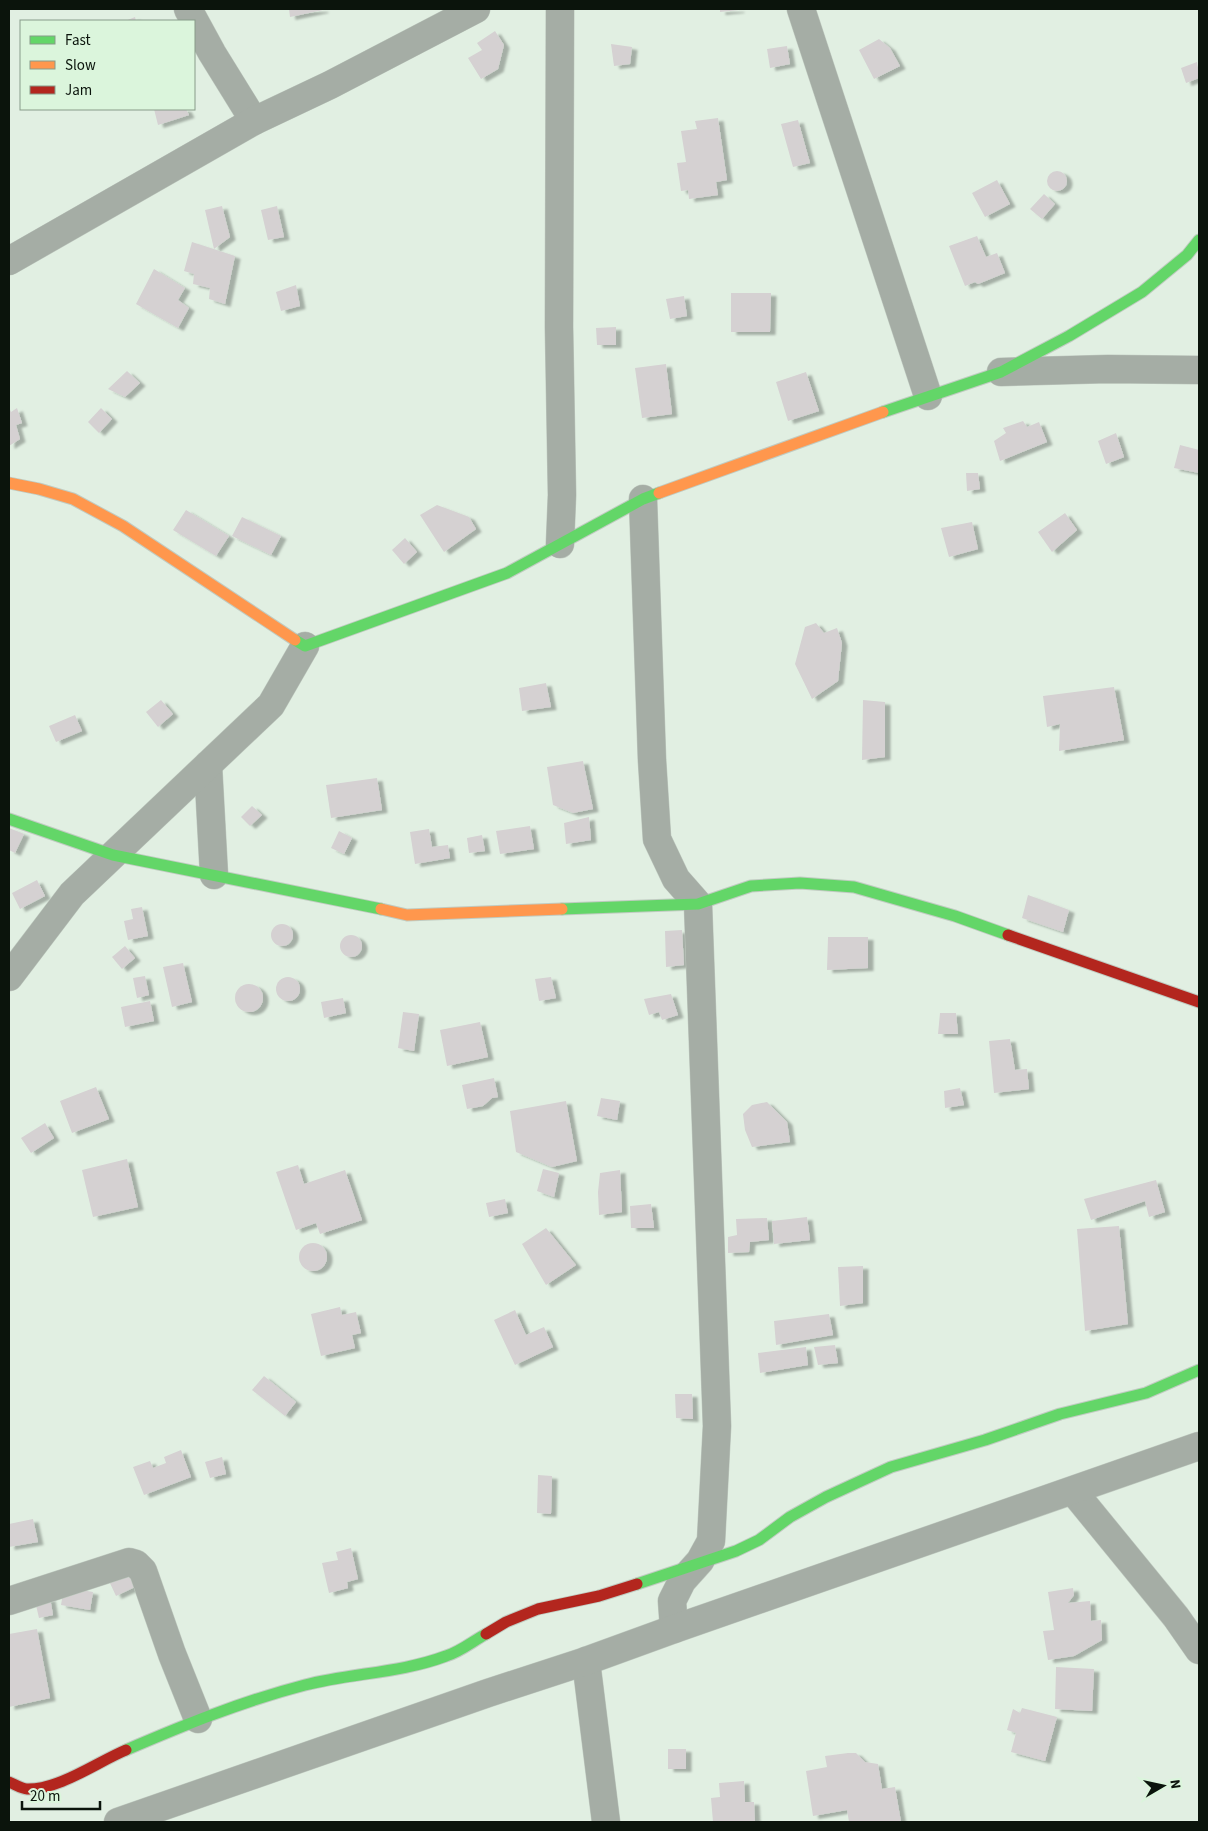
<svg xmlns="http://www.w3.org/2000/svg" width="1208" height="1831" font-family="'Source Sans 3',sans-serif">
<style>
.building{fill:#d5d1d2;filter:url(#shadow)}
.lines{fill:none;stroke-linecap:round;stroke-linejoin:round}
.street-casing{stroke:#c0cbc1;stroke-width:29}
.fast-casing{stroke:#c0cbc1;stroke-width:13}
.slow-casing{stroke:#c0cbc1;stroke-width:13}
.jam-casing{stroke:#c0cbc1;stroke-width:13}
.street{stroke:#a5ada5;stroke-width:28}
.fast{stroke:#63d668;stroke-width:11}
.slow{stroke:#ff974d;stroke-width:11}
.jam{stroke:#b3261e;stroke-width:11}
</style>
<defs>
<filter id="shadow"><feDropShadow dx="5.5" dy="3" stdDeviation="1" flood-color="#0004"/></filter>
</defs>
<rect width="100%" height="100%" fill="#e1efe2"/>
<g class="building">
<path d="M289 9H323V10L290 17Z"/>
<path d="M720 9H739V10L720 12Z"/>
<path d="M135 17 136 21H125Z"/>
<path d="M495 31 504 45 498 69 481 79 468 58 482 50 477 43Z"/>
<path d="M879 39 890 48 900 66 874 79 859 50Z"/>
<path d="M611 44 632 47 630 64 614 66Z"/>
<path d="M787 46 790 64 770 68 767 49Z"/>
<path d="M1197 62 1199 78 1186 83 1181 68Z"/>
<path d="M154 109H186L189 115 158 125Z"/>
<path d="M718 118 727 180 716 182 718 195 689 199 688 190 681 191 677 163 686 162 681 131 697 129 695 121Z"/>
<path d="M798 120 810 163 793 167 781 124Z"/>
<circle cx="1057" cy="181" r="10"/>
<path d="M997 180 1010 204 985 217 972 193Z"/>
<path d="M1044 194 1055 204 1042 219 1030 209Z"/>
<path d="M222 206 230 237 214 249 205 210Z"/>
<path d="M277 206 284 237 268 240 261 210Z"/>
<path d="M977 236 986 257 997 253 1005 273 978 284 975 282 965 286 949 246Z"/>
<path d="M192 242 235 256 225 304 209 299 210 288 193 284 194 274 184 271Z"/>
<path d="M154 269 185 288 178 300 189 308 178 328 136 304Z"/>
<path d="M296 285 300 306 281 311 276 292Z"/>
<path d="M731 293H771L770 332H731Z"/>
<path d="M684 296 687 316 670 319 666 299Z"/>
<path d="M616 327V345H597L596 328Z"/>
<path d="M666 364 672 414 642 418 635 368Z"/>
<path d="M127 371 140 383 125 397 108 389Z"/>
<path d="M806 372 819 411 788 421 776 382Z"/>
<path d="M9 407 11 412 17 408 22 423 16 425 20 439 9 446Z"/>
<path d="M101 408 112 419 99 433 88 422Z"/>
<path d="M1023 421 1027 427 1039 422 1047 442 1000 461 994 441 1006 433 1003 428Z"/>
<path d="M1116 433 1124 457 1106 464 1098 441Z"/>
<path d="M1180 445 1199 450V473L1174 468Z"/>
<path d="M966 473H978L980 489 967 491Z"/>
<path d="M437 505 469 517 476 529 444 552 420 515Z"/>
<path d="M186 510 229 536 216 556 173 530Z"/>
<path d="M1065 513 1077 530 1052 552 1038 532Z"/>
<path d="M242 517 281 536 271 555 232 536Z"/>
<path d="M972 522 978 549 949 557 941 528Z"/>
<path d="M405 538 417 552 404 564 392 550Z"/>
<path d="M816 623 824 633 837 628 842 643 838 681 812 699 795 664 805 627Z"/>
<path d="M546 683 551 707 522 711 519 688Z"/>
<path d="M1114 687 1124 740 1059 751 1060 724 1047 727 1043 696Z"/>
<path d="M161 700 173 714 158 727 146 712Z"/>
<path d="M863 700 885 702V757L862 760Z"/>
<path d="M75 715 82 731 56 742 49 726Z"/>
<path d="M583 761 593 809 573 813 553 805 547 767Z"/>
<path d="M377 778 382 810 331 818 326 785Z"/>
<path d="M252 806 262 815 250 826 241 817Z"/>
<path d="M589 817 591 840 566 844 564 823Z"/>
<path d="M530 826 534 849 500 854 496 831Z"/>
<path d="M9 828 24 834 15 853 9 850Z"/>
<path d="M429 829 432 847 448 845 450 858 415 864 410 832Z"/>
<path d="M339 831 352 838 344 854 331 848Z"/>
<path d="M482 835 485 851 469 853 467 838Z"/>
<path d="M37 880 45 896 20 909 12 893Z"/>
<path d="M1028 895 1069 910 1063 932 1022 918Z"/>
<path d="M142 907 148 936 128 940 124 921 133 919 131 909Z"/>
<circle cx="282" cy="935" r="11"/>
<path d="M682 930 684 965 666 967 665 931Z"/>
<circle cx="351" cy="946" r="11"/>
<path d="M828 937H868V968L827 970Z"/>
<path d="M125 946 135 958 122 969 112 957Z"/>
<path d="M183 963 192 1002 172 1007 163 967Z"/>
<path d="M145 976 149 995 137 998 133 978Z"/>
<circle cx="288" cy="989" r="12"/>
<path d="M551 977 556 998 539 1001 535 979Z"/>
<circle cx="249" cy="998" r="14"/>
<path d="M671 994 678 1015 662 1020 659 1012 649 1015 644 999Z"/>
<path d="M343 998 346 1013 324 1018 321 1002Z"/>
<path d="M150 1001 154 1021 125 1027 121 1007Z"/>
<path d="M403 1012 419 1014 414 1051 398 1048Z"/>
<path d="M940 1013H956L958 1034H938Z"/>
<path d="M480 1022 488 1057 447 1066 440 1030Z"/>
<path d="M1010 1039 1015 1070 1027 1069 1029 1089 994 1093 989 1041Z"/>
<path d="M494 1078 498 1097 492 1098 483 1106 467 1109 462 1085Z"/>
<path d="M96 1087 109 1119 72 1133 60 1101Z"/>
<path d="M960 1088 964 1105 945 1108 944 1091Z"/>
<path d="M601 1098 620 1101 617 1120 597 1116Z"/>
<path d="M566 1101 577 1161 552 1167 516 1152 510 1111Z"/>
<path d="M767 1102 787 1122 790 1142 752 1147 745 1130 743 1114 752 1105Z"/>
<path d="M45 1123 54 1138 31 1153 21 1138Z"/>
<path d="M127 1159 138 1207 93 1217 82 1170Z"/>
<path d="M298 1165 304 1184 345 1170 362 1220 320 1234 316 1223 296 1230 276 1172Z"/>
<path d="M543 1169 559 1173 554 1197 537 1191Z"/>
<path d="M620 1170 622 1212 599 1215 598 1192 600 1173Z"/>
<path d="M1156 1180 1165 1212 1149 1217 1145 1201 1091 1220 1084 1199Z"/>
<path d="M505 1199 508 1213 489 1217 486 1203Z"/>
<path d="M651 1204 654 1228H631L630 1206Z"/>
<path d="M807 1217 810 1240 774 1244 772 1221Z"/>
<path d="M767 1218 769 1240 750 1242 749 1252 728 1253V1237L737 1235 736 1219Z"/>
<path d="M1119 1226 1128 1324 1085 1331 1077 1229Z"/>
<path d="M546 1228 576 1265 546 1285 522 1244Z"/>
<circle cx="313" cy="1257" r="14"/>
<path d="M863 1266V1303L840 1306 838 1267Z"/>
<path d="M340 1307 342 1315 356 1312 361 1333 352 1335 355 1348 321 1356 311 1314Z"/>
<path d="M515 1310 526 1335 544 1327 553 1347 515 1365 494 1320Z"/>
<path d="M829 1314 833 1335 776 1345 774 1321Z"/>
<path d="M835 1345 838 1363 818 1365 814 1347Z"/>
<path d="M806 1347 808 1365 760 1373 758 1353Z"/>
<path d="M264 1376 296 1402 285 1416 252 1390Z"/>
<path d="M675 1394H692L693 1419 676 1418Z"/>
<path d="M181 1450 191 1477 144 1495 133 1467 150 1461 153 1468 166 1463 164 1457Z"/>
<path d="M222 1457 226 1474 210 1478 205 1462Z"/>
<path d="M538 1475 552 1476 551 1514 537 1513Z"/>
<path d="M33 1519 38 1542 9 1547V1524Z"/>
<path d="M351 1548 358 1579 347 1582 348 1588 329 1593 322 1563 338 1560 336 1552Z"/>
<path d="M130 1572 137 1586 116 1596 109 1581Z"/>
<path d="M64 1587 93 1592 90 1610 61 1605Z"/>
<path d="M1073 1588 1074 1595 1068 1603 1090 1601 1091 1621 1101 1620 1102 1640 1074 1656 1048 1660 1043 1631 1054 1630 1048 1592Z"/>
<path d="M50 1598 53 1615 39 1618 35 1601Z"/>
<path d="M37 1629 50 1698 9 1707V1634Z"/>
<path d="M1056 1667 1094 1669 1092 1711 1055 1709Z"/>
<path d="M1022 1708 1057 1717 1045 1761 1011 1752 1016 1733 1007 1730 1013 1709 1020 1713Z"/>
<rect x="668" y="1749" width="18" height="20"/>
<path d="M848 1753H856L865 1762 878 1764 882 1789 895 1787 901 1822H849L847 1810 813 1816 806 1771 827 1767 825 1756Z"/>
<path d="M744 1781 745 1802H754L755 1822H713L711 1798 720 1797 719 1783Z"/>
</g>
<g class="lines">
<g class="street-casing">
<g id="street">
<path d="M188 9 212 53 254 121"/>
<path d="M560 9 559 327 562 495 560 544"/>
<path d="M801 9 928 396"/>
<path d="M9 261 254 121 330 85 476 9"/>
<path d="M1001 372 1108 369 1199 370"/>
<path d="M643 499 652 760 657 839 676 879 698 904 717 1426 711 1541 700 1561 682 1581 672 1601 674 1629"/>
<path d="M208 765 214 875"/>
<path d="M9 977 72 894 271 705 305 646"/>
<path d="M1073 1491 1176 1617 1199 1650"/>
<path d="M9 1601 129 1562 136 1564 143 1571 172 1654 198 1719"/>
<path d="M586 1661 606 1822"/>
<path d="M118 1822 488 1693 586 1661 674 1629 1199 1446"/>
</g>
</g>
<g class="fast-casing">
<g id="fast">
<path d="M883 412 1001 372 1069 336 1142 292 1187 255 1199 240"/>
<path d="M295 640 305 646 507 573 643 499 659 493"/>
<path d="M9 819 113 855 381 909"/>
<path d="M562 909 698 904 751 886 800 883 854 887 955 916 1008 935"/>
<path d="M637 1584 736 1551 759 1540 790 1517 826 1497 891 1467 985 1440 1060 1414 1146 1393 1199 1370"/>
<path d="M126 1750C184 1725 243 1701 305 1685 351 1673 401 1673 446 1656 460 1652 473 1641 486 1634"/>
</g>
</g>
<g class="slow-casing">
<g id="slow">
<path d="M9 483 39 489 73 499 123 526 295 640"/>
<path d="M659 493 883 412"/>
<path d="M381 909 407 915 562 909"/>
</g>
</g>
<g class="jam-casing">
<g id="jam">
<path d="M1008 935 1199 1002"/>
<path d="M486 1634 506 1622 538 1609 599 1596 637 1584"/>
<path d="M9 1782C14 1784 22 1789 27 1789 59 1790 97 1762 126 1750"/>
</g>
</g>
<use href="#street" class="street"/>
<use href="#fast" class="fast"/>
<use href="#slow" class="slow"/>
<use href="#jam" class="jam"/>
</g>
<rect width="1208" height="1831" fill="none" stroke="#0b140c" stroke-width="20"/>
<rect x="20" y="20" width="175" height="90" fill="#dbf5dc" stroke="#889b89"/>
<rect x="30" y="36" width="25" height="8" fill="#63d668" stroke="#889b89"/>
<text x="65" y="45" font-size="15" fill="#0b140c">Fast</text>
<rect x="30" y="61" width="25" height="8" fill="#ff974d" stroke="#889b89"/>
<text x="65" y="70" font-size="15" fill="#0b140c">Slow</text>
<rect x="30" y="86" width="25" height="8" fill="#b3261e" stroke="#889b89"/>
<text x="65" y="95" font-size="15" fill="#0b140c">Jam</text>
<g transform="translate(1163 1786) rotate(81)" stroke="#dbf5dc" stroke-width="4" paint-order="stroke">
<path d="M0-4L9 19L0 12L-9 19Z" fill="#0b140c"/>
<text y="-8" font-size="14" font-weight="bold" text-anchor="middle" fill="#0b140c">N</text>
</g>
<path d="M22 1801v8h78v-8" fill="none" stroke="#0b140c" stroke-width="2.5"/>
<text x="30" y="1801" font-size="15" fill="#0b140c" stroke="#dbf5dc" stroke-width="4" paint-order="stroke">20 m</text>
</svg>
